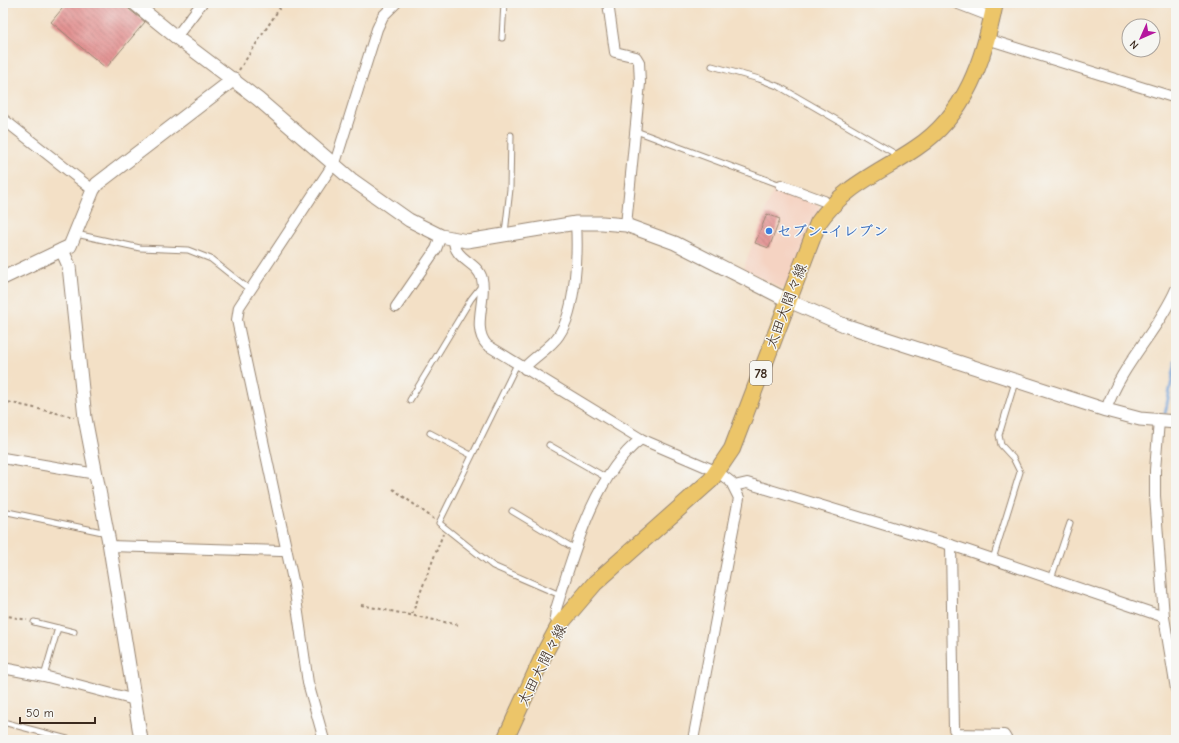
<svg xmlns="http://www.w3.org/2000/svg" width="1179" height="743" font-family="'Comic Neue','Klee One',sans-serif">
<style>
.built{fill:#f5d3c2}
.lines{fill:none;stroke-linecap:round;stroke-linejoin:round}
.stream{stroke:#6a9dd5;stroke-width:3}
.building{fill:url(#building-back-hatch)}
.service-casing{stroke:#978572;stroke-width:7}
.minor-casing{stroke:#978572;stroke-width:12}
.tertiary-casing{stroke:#978572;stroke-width:15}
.primary-casing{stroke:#978572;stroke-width:18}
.path{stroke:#978572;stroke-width:2;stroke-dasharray:3 3;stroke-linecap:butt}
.service{stroke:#fff;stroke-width:5}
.minor{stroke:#fff;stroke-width:10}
.tertiary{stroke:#fff;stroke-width:13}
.primary{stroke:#ecc569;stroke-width:16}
.shop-dot{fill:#3f7fe0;stroke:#f6f6f2;stroke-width:1.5}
.labels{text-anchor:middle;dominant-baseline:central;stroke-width:3;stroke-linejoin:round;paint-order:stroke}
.shield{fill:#f6f6f2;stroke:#73675e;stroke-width:1}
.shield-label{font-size:14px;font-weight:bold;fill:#3b2a1e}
.shop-label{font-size:15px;font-weight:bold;fill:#366cbe;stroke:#f6f6f2;text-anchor:start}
.street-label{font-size:15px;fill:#3b2a1e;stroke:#f6f6f2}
</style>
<defs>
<pattern id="building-back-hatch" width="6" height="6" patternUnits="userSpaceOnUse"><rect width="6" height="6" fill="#e28f8f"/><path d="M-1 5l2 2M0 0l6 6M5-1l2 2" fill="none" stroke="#b87574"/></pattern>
</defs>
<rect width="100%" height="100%" fill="#f6f6f2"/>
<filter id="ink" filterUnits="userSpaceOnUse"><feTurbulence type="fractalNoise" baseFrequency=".025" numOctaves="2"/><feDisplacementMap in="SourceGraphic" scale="8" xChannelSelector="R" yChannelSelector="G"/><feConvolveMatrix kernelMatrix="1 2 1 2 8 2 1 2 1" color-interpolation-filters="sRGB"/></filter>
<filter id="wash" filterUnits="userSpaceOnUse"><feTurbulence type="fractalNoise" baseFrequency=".012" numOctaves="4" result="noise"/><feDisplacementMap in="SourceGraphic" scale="16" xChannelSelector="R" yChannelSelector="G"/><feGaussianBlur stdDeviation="0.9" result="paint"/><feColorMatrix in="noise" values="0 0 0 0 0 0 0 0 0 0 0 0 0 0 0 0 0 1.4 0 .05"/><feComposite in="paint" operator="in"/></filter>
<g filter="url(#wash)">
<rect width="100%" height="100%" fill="#f3e0c6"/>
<path class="built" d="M774 188 818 204 820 210 788 286 783 289 743 269Z"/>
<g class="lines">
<path class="stream" d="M1165 413 1176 361"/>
</g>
<g id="blocks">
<g class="building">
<path d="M67 3H126L129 9 145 22 106 68 51 22Z"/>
<path d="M767 214 780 219 769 248 755 243Z"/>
</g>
</g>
</g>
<g filter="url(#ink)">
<use href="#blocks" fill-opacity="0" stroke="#978572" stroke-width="1"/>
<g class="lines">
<g class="service-casing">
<g id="service">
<path d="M502 38 504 3"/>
<path d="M712 66 759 79 780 87 899 156"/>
<path d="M636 131 781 185"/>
<path d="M505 233 510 189 511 135"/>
<path d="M76 234 140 248 188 250 211 259 250 290"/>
<path d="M517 364 439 523 493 566 560 595"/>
<path d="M410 400 471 299 482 285"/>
<path d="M430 433 471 455"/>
<path d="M549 445 607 478"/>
<path d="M3 511 107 533"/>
<path d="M512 511 575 549"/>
<path d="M993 559 1020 472 1013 458 1001 445 999 435 1015 382"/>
<path d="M1051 579 1070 523"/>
<path d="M34 622 74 632"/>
<path d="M44 676 58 628"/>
<path d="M3 722 71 740"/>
</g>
</g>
<g class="minor-casing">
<g id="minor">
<path d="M608 3 615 52 636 57 639 62 640 83 626 225"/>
<path d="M956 3 992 17"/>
<path d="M176 37 202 3"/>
<path d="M987 39 1176 98"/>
<path d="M3 119 93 190"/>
<path d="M781 185 824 201 831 206"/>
<path d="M454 240C454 260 478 262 482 279 487 299 471 328 487 345L641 439 718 472 731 482 739 498 693 740"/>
<path d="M396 307 436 249 441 236"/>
<path d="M525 369 528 364C537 355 552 346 559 335 576 310 578 253 576 223"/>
<path d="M1106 410C1121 365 1158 331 1176 289"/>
<path d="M1159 421 1155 470V496L1164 617 1176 689"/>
<path d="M3 458 96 474"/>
<path d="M734 486 747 483 951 545 1164 617"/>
<path d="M951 545 954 729 957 734 1004 735 1007 740"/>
<path d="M109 546 281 551 286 550"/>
<path d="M560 624 555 618 556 609C573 555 594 475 641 439"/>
<path d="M3 668 44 676 135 700"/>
<path d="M324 740 308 683 294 585 237 320 239 307 336 160 377 29 383 16 396 3"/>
</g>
</g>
<g class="tertiary-casing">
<g id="tertiary">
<path d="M134 3 176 37 258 99 351 179 409 220 441 236 467 241 576 223H602L626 225 675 243 789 301 844 325 1106 410 1140 419 1176 422"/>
<path d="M62 250 69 266 85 418 109 542 141 740"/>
<path d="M3 278 70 246 93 190 97 184 234 79"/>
</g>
</g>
<g class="primary-casing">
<path id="primary" d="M505 740 546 650 560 624 595 583 711 480 732 449 818 223C843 186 881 172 916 148 966 115 984 59 995 3"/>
</g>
<g class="path">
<path d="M239 70 283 3"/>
<path d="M3 401 74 417"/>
<path d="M393 489 434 519"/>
<path d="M361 605 459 625"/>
<path d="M412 614 443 534"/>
<path d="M3 615 27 620"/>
</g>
<use href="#service" class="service"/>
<use href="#minor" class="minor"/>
<use href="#tertiary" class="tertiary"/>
<use href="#primary" class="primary"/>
</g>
</g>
<circle class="shop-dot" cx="769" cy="231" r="4"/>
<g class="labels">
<rect class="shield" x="750" y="361" width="22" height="24" rx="3"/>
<g class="shield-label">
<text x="761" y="373">78</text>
</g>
<g class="shop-label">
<text x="777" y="231">セブン-イレブン</text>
</g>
<g class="street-label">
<text transform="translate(786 306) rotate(-69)">太田大間々線</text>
<text transform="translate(542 665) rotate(-63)">太田大間々線</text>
</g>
</g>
<rect width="1179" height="743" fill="none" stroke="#f6f6f2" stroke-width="16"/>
<g transform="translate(1141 38) rotate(225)"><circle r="19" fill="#f6f6f2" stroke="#aba49d"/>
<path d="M0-3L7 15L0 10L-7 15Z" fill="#b5179e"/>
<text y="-6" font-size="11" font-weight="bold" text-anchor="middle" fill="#3b2a1e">N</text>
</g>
<path d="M20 717v6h75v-6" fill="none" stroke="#3b2a1e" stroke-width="2"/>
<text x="26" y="717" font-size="12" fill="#3b2a1e" stroke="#f6f6f2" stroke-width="3" paint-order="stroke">50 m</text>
</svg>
